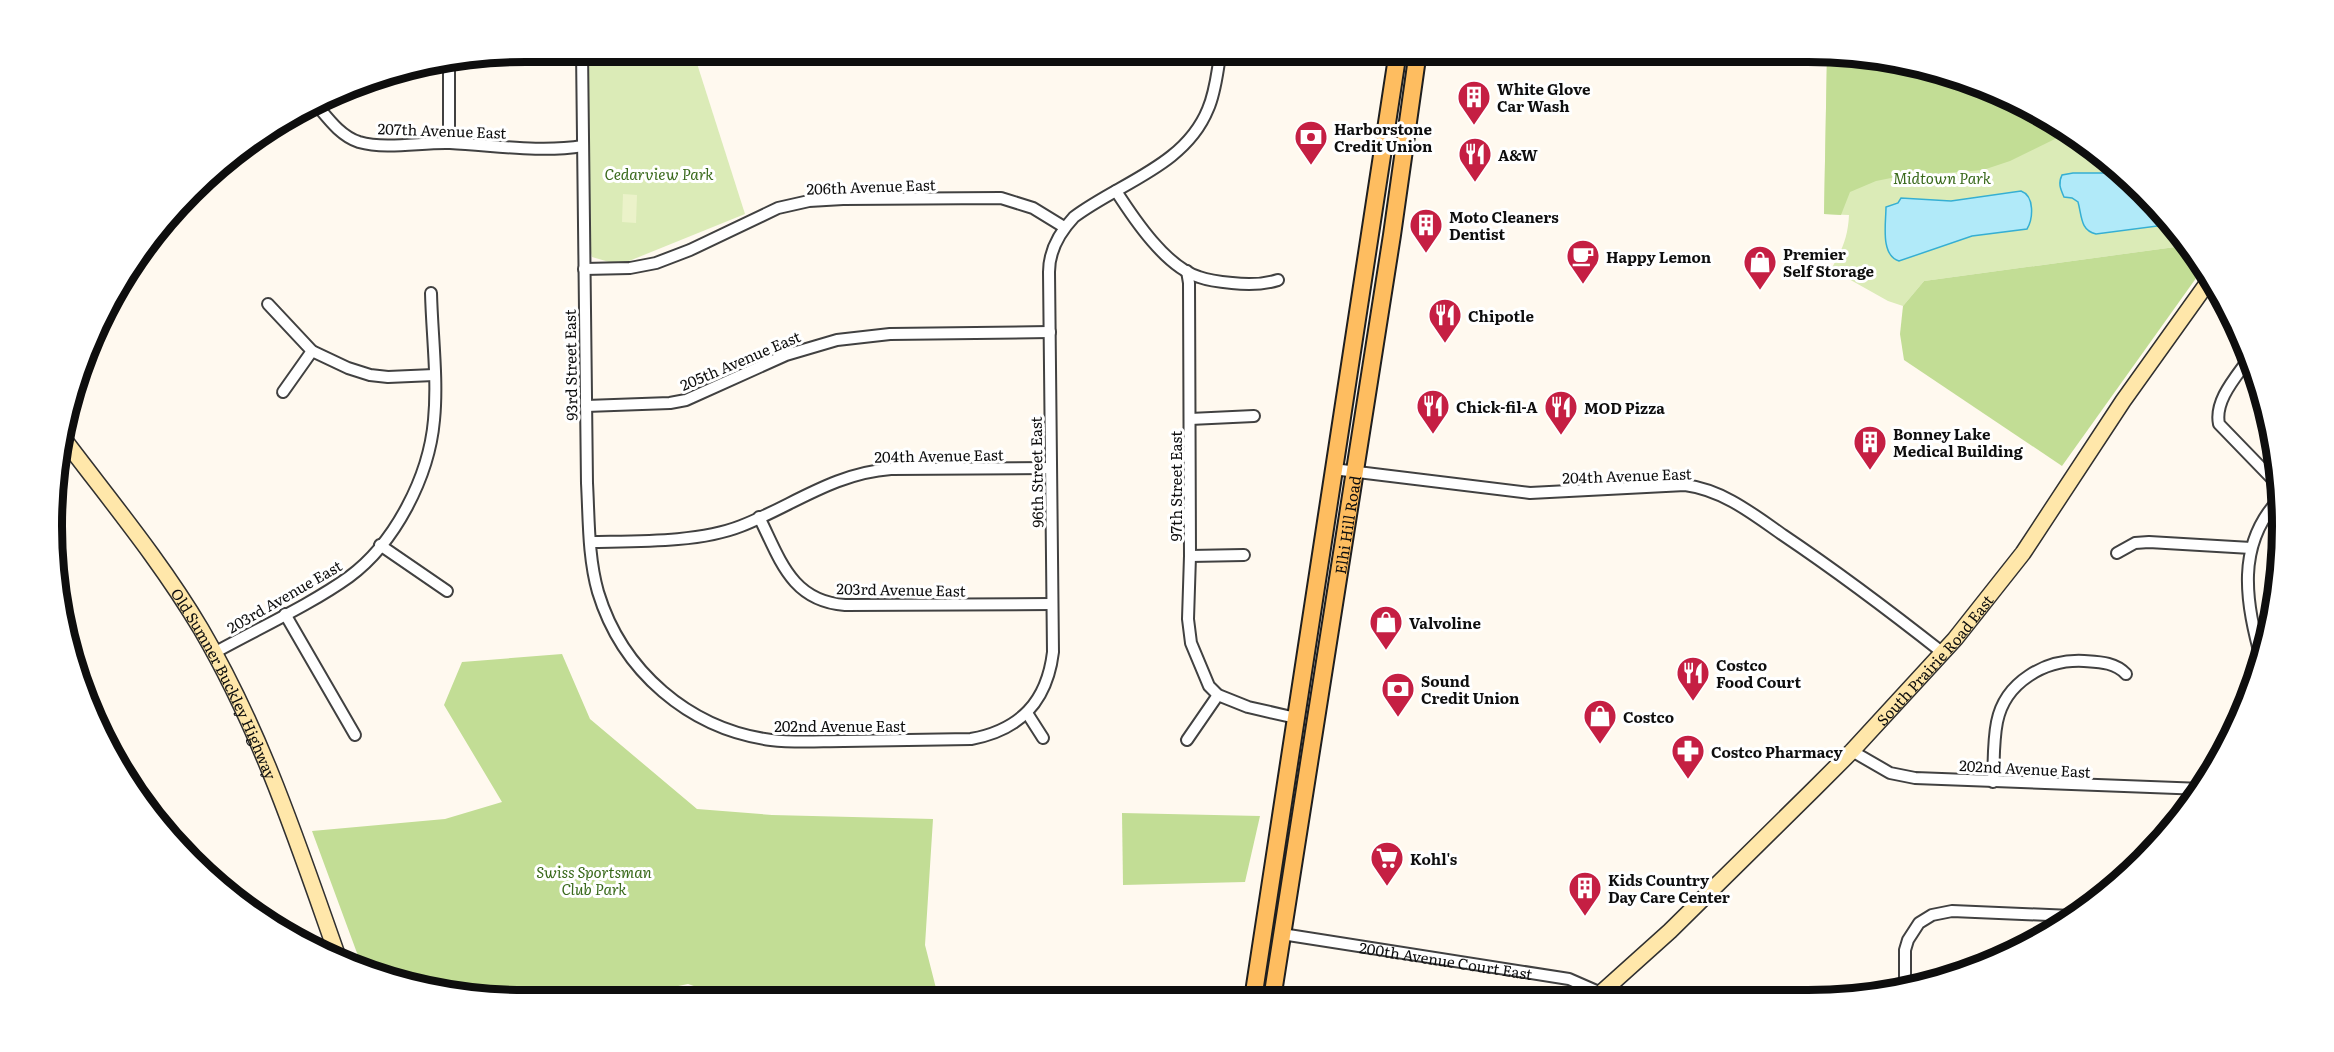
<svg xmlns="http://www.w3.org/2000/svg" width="2334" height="1052" font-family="Literata,serif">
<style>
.green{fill:#dbebb7}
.forest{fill:#c2dd95}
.pitch{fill:#ebf2c9}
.water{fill:#b1eaf9;stroke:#35afd3;stroke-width:1.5}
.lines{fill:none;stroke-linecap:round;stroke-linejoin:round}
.street-casing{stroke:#414141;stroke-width:14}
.secondary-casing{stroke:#303030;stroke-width:18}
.primary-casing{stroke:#1f1f1f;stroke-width:20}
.street{stroke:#fff;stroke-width:10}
.secondary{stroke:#ffe7aa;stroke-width:15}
.primary{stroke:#febd60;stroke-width:16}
.labels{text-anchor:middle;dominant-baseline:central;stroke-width:6;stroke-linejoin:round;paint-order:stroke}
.poi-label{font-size:15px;font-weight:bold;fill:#0e0e0e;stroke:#fff;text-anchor:start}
.street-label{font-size:15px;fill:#0e0e0e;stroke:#fff}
.park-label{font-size:15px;font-style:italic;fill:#39691b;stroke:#fff}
.rim{fill:none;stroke:#0e0e0e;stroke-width:8}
</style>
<rect width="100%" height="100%" fill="#fff9ef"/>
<g class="green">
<path d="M619 51H693L745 214 629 261 616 264 592 257 590 249 588 63 593 57Z"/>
<path d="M1827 54 1961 76 2046 115 2121 169 2185 237 2190 245 1924 281 1903 306 1888 301 1831 269C1842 251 1848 237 1849 215L1824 214Z"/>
</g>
<g class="forest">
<path d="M1827 54 1961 76 2046 115 2075 136 2057 138 2010 161 1983 170 1896 177 1876 181 1850 192 1841 215 1824 214Z"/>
<path d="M2190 245 2204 267 2062 466 1904 360 1900 334 1903 306 1924 281Z"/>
<path d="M562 654 590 719 697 809 772 815 933 819 925 945 939 1000H730L726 997 688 984 639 994 636 1001H526L373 976 364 972 312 831 445 819 502 802 444 705 462 662Z"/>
<path d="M1122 813 1260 816 1245 882 1123 885Z"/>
</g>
<path class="pitch" d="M623 194 637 195 636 223 622 222Z"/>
<g class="water">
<path d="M2073 173H2125L2173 224 2096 234C2080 230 2082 216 2078 202L2072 198 2064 197C2060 188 2058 183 2062 175Z"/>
<path d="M2021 191C2035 196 2033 219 2027 229L1972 236 1899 261C1880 255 1886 223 1886 207L1898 203 1901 198 1951 201Z"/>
</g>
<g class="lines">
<g class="street-casing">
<g id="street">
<path d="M582 51 587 483C589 519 588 557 598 592 622 671 689 729 771 740 795 743 820 741 844 741 886 740 929 740 971 739 1020 730 1047 702 1053 652L1049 272C1049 250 1059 233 1074 217 1119 183 1185 166 1208 109 1216 91 1217 71 1221 51"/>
<path d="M449 64V143"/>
<path d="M315 103C327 117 340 136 359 142 387 150 421 142 450 143 494 145 539 153 583 146"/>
<path d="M1116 191C1134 219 1166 267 1199 277 1210 281 1221 282 1232 283 1248 285 1262 285 1278 280"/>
<path d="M584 269 630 268 656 263 690 250 778 208 809 201 843 199 1001 198 1033 208 1064 227"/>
<path d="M1187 271 1189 283 1190 556 1188 619 1191 643 1209 686 1218 695 1248 707 1296 718"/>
<path d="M268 304 312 351 348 368 370 375 388 377 434 375"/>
<path d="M2250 357C2237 376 2214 400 2219 424L2281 488"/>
<path d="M283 392 312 351"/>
<path d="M586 406 670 403 686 400 786 355 837 340 890 334 1050 332"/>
<path d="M1190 419 1254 416"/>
<path d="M1333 469 1530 493 1685 485C1723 490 1753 514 1783 535 1838 572 1891 612 1943 653"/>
<path d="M759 517C780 559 791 601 845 605L1052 604"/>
<path d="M590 542C635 541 698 543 741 526 792 506 834 473 891 469L1051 468"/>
<path d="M380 545 447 591"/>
<path d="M2117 553 2135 543 2149 542 2251 548"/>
<path d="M1190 556 1244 555"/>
<path d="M285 614 355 735"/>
<path d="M214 653C257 629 310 605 349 577 395 543 429 477 434 420 438 379 432 335 431 293"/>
<path d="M2262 662C2246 603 2234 544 2282 496"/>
<path d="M1027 713 1043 738"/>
<path d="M1187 740 1218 695"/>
<path d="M1852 751 1890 773 1915 778 2203 789"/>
<path d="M1993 782C1994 763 1993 742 1997 722 2005 682 2045 659 2084 661 2099 662 2115 662 2126 674"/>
<path id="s1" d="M1282 934 1569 979 1601 993"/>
<path d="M1905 986V950L1908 940 1919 923 1932 915 1952 911 2072 916"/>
<path d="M1778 994 1872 997"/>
</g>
</g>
<g class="secondary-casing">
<g id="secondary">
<path id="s2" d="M60 434C108 498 160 560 201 629 262 733 299 847 339 960"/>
<path id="s3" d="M1592 998 1601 993 1670 931 1814 789 1852 751 1955 639 2023 553 2123 401 2211 278"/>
</g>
</g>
<g class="primary-casing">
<g id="primary">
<path d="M1253 999 1398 51"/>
<path id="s4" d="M1272 999 1392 235 1418 51"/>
</g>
</g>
<use href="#street" class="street"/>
<use href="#secondary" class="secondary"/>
<use href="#primary" class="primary"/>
</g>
<defs>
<g id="building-pin" transform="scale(1.725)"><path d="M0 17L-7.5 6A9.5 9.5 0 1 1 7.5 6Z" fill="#c51f43" stroke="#fff"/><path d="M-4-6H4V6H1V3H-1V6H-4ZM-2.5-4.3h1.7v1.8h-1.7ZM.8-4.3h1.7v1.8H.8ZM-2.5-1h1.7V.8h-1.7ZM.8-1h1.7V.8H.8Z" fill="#fff"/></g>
<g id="bank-pin" transform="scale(1.725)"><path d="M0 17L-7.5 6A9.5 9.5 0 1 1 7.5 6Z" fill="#c51f43" stroke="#fff"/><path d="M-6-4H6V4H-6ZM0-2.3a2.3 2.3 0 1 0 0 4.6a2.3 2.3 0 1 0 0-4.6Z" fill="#fff"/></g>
<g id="restaurant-pin" transform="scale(1.725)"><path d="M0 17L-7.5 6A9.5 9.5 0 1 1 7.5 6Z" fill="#c51f43" stroke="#fff"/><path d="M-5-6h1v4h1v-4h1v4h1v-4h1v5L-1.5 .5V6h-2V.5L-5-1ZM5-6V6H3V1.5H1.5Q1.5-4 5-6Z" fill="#fff"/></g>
<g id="cafe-pin" transform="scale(1.725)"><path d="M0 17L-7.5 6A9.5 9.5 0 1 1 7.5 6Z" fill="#c51f43" stroke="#fff"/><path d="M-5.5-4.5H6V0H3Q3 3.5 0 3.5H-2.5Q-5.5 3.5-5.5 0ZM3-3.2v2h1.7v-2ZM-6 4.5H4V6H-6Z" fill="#fff"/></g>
<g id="shop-pin" transform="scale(1.725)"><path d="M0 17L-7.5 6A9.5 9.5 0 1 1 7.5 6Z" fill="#c51f43" stroke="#fff"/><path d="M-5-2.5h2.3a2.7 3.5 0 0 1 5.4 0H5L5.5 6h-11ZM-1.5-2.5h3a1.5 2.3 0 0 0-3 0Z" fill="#fff"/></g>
<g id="pharmacy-pin" transform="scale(1.725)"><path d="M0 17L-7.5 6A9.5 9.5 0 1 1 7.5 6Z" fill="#c51f43" stroke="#fff"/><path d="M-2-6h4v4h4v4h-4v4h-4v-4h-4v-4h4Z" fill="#fff"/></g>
<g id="supermarket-pin" transform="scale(1.725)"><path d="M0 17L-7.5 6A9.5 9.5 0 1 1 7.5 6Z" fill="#c51f43" stroke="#fff"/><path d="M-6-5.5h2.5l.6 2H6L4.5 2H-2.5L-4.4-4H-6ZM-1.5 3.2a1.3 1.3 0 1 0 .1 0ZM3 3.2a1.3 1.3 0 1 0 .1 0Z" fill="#fff"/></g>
</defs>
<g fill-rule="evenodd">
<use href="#building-pin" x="1474" y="97"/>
<use href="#bank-pin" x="1311" y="137"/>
<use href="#restaurant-pin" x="1475" y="154"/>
<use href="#building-pin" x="1426" y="225"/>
<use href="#cafe-pin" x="1583" y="256"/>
<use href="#shop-pin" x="1760" y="262"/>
<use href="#restaurant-pin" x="1445" y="315"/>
<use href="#restaurant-pin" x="1433" y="406"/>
<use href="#restaurant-pin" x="1561" y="407"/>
<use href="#building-pin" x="1870" y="442"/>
<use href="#shop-pin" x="1386" y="622"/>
<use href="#restaurant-pin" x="1693" y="673"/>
<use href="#bank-pin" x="1398" y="689"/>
<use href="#shop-pin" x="1600" y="716"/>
<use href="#pharmacy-pin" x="1688" y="751"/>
<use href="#supermarket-pin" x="1387" y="858"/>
<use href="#building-pin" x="1585" y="888"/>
</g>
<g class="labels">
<g class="poi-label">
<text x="1497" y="88">White Glove<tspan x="1497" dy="17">Car Wash</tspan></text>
<text x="1334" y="128">Harborstone<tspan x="1334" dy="17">Credit Union</tspan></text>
<text x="1498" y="154">A&amp;W</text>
<text x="1449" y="216">Moto Cleaners<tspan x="1449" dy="17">Dentist</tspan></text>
<text x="1783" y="253">Premier<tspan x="1783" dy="17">Self Storage</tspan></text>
<text x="1606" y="256">Happy Lemon</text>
<text x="1468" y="315">Chipotle</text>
<text x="1456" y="406">Chick-fil-A</text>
<text x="1584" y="407">MOD Pizza</text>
<text x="1893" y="433">Bonney Lake<tspan x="1893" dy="17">Medical Building</tspan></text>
<text x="1409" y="622">Valvoline</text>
<text x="1716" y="664">Costco<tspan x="1716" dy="17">Food Court</tspan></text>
<text x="1421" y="680">Sound<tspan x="1421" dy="17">Credit Union</tspan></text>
<text x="1623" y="716">Costco</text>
<text x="1711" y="751">Costco Pharmacy</text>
<text x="1410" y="858">Kohl's</text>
<text x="1608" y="879">Kids Country<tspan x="1608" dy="17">Day Care Center</tspan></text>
</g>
<g class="street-label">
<text transform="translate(442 130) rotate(2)">207th Avenue East</text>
<text transform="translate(871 186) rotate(-2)">206th Avenue East</text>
<text transform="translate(740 360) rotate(-23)">205th Avenue East</text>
<text transform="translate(570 365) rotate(-91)">93rd Street East</text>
<text transform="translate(939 455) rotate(-1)">204th Avenue East</text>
<text transform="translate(1036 472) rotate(-91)">96th Street East</text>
<text transform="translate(1627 475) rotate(-2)">204th Avenue East</text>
<text transform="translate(1175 486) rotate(-90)">97th Street East</text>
<text stroke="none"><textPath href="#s4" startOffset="480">Elhi Hill Road</textPath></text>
<text transform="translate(901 589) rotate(1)">203rd Avenue East</text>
<text transform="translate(284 596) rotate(-30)">203rd Avenue East</text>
<text stroke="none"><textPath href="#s3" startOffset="482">South Prairie Road East</textPath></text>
<text stroke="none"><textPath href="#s2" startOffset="300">Old Sumner Buckley Highway</textPath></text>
<text x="840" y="725">202nd Avenue East</text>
<text transform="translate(2025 768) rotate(3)">202nd Avenue East</text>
<text stroke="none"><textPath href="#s1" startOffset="166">200th Avenue Court East</textPath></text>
</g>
<g class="park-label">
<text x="659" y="173">Cedarview Park</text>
<text x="1942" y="177">Midtown Park</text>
<text x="594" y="871">Swiss Sportsman<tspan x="594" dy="17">Club Park</tspan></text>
</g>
</g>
<path d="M0 0H2334V1052H0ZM526 62H1808A464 464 0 0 1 2272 526V526A464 464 0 0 1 1808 990H526A464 464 0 0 1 62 526V526A464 464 0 0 1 526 62Z" fill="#fff" fill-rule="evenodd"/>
<path class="rim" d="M526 62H1808A464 464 0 0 1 2272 526V526A464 464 0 0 1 1808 990H526A464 464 0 0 1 62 526V526A464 464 0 0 1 526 62Z"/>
</svg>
